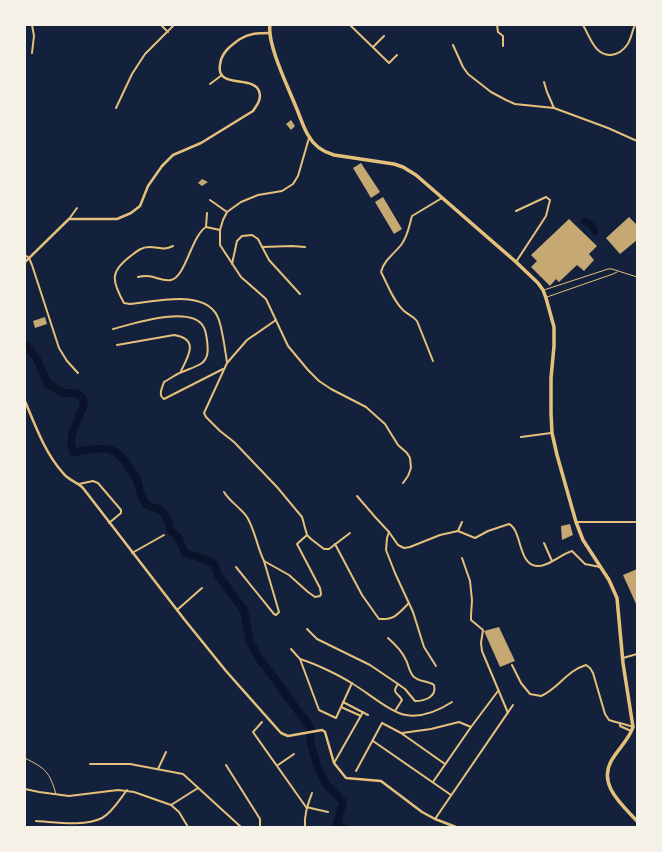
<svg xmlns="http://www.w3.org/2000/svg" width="662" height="852" font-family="'Work Sans',sans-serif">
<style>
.water{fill:#0b132b}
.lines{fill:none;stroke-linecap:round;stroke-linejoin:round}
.river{stroke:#0b132b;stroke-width:8}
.building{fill:#c6a872}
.service{stroke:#e5c07b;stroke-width:1}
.minor{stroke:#e5c07b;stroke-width:2}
.tertiary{stroke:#e5c07b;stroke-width:2.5}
.primary{stroke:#e5c07b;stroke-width:3.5}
</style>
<rect width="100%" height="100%" fill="#14213d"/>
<path class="water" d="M586 217 596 225 598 233 596 235 593 234 588 227 582 224 581 220Z"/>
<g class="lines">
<path class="river" d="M25 345 36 357 48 384 63 393H76L83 398 84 404 72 434 71 441 73 452C98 449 114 441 129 467 132 472 135 476 137 480 140 488 140 497 145 503 149 508 154 507 159 509 166 513 169 523 170 530L178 537 185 553 205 559 215 565 218 575 244 610 250 642 259 658 310 727 311 745 318 768 326 784 343 802 337 824 342 827"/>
</g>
<g class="building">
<path d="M291 120 295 126 291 130 286 124Z"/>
<path d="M361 163 380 192 371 198 353 168Z"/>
<path d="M202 179 208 182 202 186 198 183Z"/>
<path d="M383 197 402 229 394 234 375 202Z"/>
<path d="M629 217 637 225V240L620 254 606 238Z"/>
<path d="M569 219 597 246 589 254 594 260 584 271 577 265 559 282 556 279 550 286 531 267 537 261 531 255Z"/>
<path d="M45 317 47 324 35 328 33 321Z"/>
<path d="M570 524 573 535 562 540 561 526Z"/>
<path d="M637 569V606L623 575Z"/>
<path d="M499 627 515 661 500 667 484 631Z"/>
</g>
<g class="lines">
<g class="service">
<path d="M544 290 608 269H612L637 277"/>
<path d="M547 297 613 274 617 272"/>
<path d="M25 758C46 769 49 771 56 794"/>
</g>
<g class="minor">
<path d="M32 25 34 36 32 53"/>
<path d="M161 25 168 32"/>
<path d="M350 25 389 63 397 55"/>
<path d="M497 25 498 32 503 36V46"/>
<path d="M583 25C590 37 595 56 611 55 618 54 623 51 627 45 631 40 632 31 635 25"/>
<path d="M453 45 463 67 468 74 491 92 506 100 515 104 554 108 608 128 637 141"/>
<path d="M373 47 384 36"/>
<path d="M544 82 547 92 554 108"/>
<path d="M210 84 222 75"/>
<path d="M116 108 132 74 145 54 174 25"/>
<path d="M309 138 298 176 293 184 282 191 258 195 241 202 227 212 223 220 220 230V245L241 277 266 299 288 346 308 370 319 381 331 389 366 407 385 424 398 445 407 453 410 458 411 468 408 476 403 483"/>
<path d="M210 200 227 212"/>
<path d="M516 211 546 197 550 200 546 216 516 262"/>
<path d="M69 219 77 208"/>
<path d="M206 227 220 230"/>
<path d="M173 246C163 251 159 247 149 247 142 247 137 251 132 255 110 271 111 280 124 303L130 304C155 302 208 287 219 320 223 333 225 349 227 362"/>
<path d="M262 247 292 246 305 247"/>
<path d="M25 255 29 258 32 265 59 348 67 361 78 373"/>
<path d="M232 264 237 241 242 236 252 235 258 239 269 260 300 294"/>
<path d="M138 277C141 276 144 276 147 276 155 276 163 282 171 280 185 278 192 235 206 227L207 213"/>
<path d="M276 320 247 340 227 363 204 413 206 417 220 431 234 442 277 487 302 517 307 535 311 539 324 549H329L350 533"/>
<path d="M113 329C132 324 190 305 203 326 206 330 206 335 207 340 208 349 209 357 202 363 196 367 189 369 182 372 176 374 170 379 164 382 162 388 158 395 164 399L223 369"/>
<path d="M117 345 174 335C199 339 189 355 181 371"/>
<path d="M433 361 417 321C413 316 409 315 404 311 393 301 388 285 381 272 384 260 394 254 401 245 408 236 409 226 412 216L442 198"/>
<path d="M521 437 551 433"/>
<path d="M79 484 93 481 98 483 121 510V513L109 523"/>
<path d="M224 492C230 502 240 507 247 517 255 530 257 547 264 561L289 575 308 592 315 597 320 596 321 594 320 588 297 544 307 535"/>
<path d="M357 496 376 518 389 532 398 545 404 548 410 547 440 535 458 531 475 538 488 531 509 524C522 530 518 565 537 566 548 567 561 554 572 551L585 564 600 567"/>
<path d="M576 522H637"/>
<path d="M458 531 462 522"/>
<path d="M389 532 387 538 386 550 395 573 413 612 424 647 436 666"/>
<path d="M544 543 552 561"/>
<path d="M335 544 362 595 379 619C395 620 398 614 409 603"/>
<path d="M132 553 164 535"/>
<path d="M462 558 470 581 472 600 471 616V620L483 630 481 643 482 651 508 713"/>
<path d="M236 567 274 614 276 615 279 612 264 561"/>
<path d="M177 610 202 588"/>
<path d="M307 629 317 639 370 665 398 684 405 689 415 701C425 701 437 697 434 685 428 681 420 682 414 677 409 672 409 666 406 660 402 651 396 645 388 638"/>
<path d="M291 649 300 659 319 710 336 718 352 683"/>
<path d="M623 658 637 654"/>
<path d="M300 659C316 664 339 675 353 684 367 692 391 713 406 715 423 718 438 711 452 702"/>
<path d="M512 665 521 683 530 694 541 696C559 688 566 671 586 665L590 668 593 673 605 714 609 720C618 723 625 724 633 727"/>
<path d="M343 702 368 715"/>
<path d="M341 707 361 716"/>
<path d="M395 711 402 700C398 692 391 694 398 684"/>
<path d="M262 722 253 732 306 807 328 812"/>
<path d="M620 723V726L631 731"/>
<path d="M402 733 431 729 459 722 471 727"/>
<path d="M373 741 451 795"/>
<path d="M334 763 363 712"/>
<path d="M90 764H130L183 774 241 827"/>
<path d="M226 765 260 819V827"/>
<path d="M278 765 294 754"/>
<path d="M158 769 166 752"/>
<path d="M356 771 382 723 401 733 445 764"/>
<path d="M433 782 471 727 498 691"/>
<path d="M25 789 39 792 69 796 118 790 134 792 171 805 179 812 188 827"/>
<path d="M171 805 198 788"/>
<path d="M435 819 513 705"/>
<path d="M36 821C55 822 84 827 102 818 112 813 120 799 127 790"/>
<path d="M305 827C304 814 308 804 312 793"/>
</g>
<g class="tertiary">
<path d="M25 262 69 219H117L131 213 140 206 148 186 162 166 173 155 201 143 253 111C257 105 262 99 259 91 253 75 216 89 220 65 221 53 230 46 240 39 250 33 258 33 270 33"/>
<path d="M25 401C35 425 45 453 63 473 68 480 77 482 83 488L184 619 226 671 281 733 288 736 322 730 325 732 334 763 346 778 381 781 422 812 435 819 456 827"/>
</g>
<path class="primary" d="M270 25C267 44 288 87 296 107 300 116 303 127 308 135 314 146 323 152 334 155L394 164 403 167 416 175 516 262 538 283 543 290 546 298 554 327V346L551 378V413L552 433 557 455 576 522 583 540 609 580 617 598 623 663 633 727C629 739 620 747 613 758 596 783 621 804 637 821"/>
</g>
<rect width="662" height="852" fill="none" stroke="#f6f1e7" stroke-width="52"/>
</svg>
